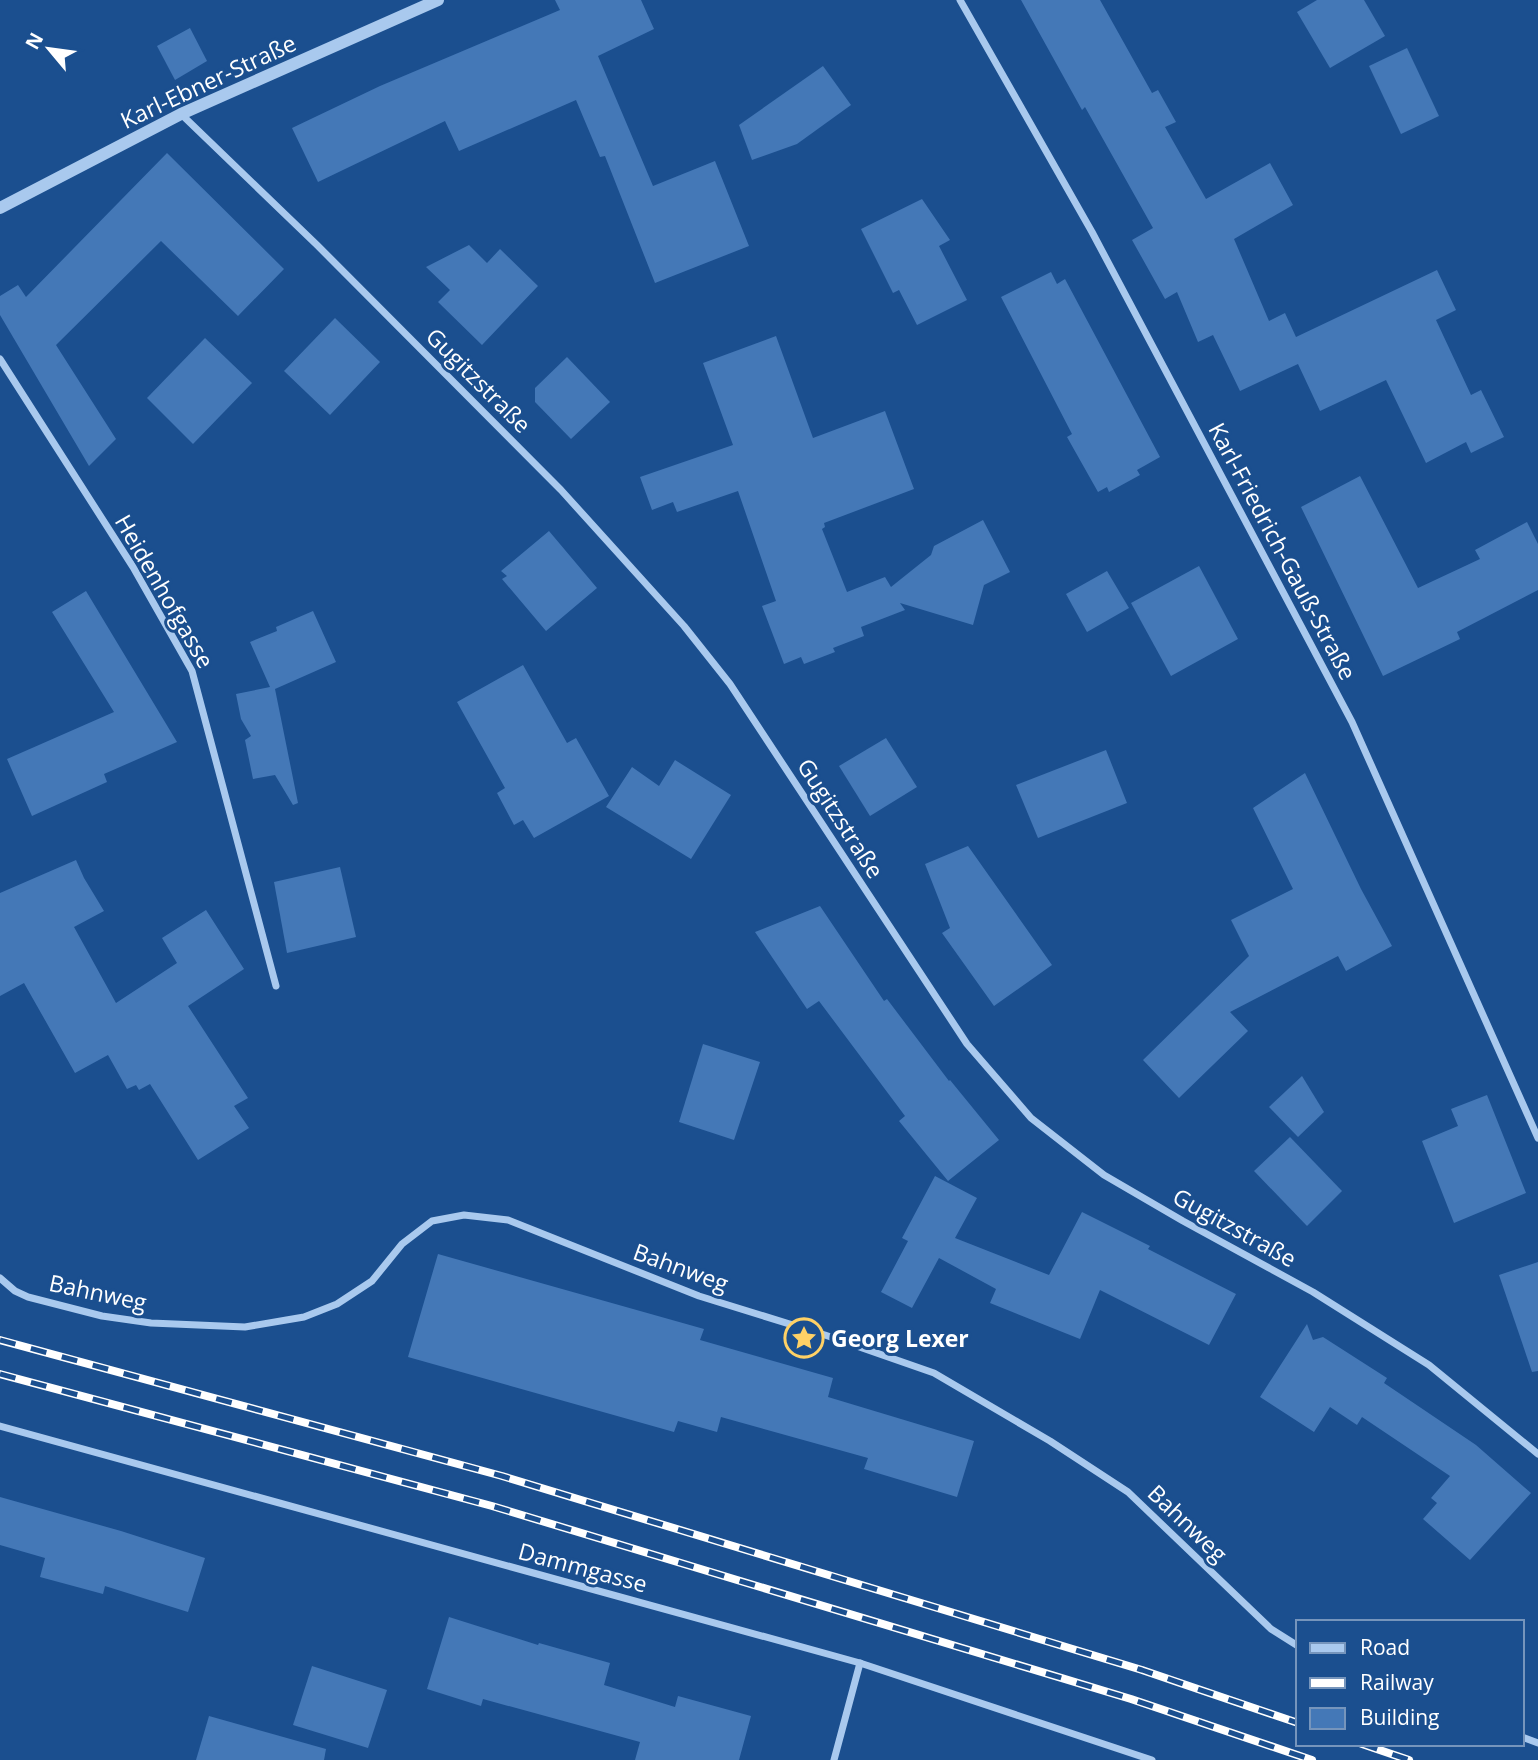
<svg xmlns="http://www.w3.org/2000/svg" width="1538" height="1760" font-family="'Open Sans',sans-serif">
<style>
.building{fill:#4478b7}
.lines{fill:none;stroke-linecap:round;stroke-linejoin:round}
.minor{stroke:#a9c9ee;stroke-width:7}
.tertiary{stroke:#a9c9ee;stroke-width:12}
.rail-casing{stroke:#fff;stroke-width:8}
.rail{stroke:#1b4f8f;stroke-width:5;stroke-dasharray:16;stroke-linecap:butt}
.labels{text-anchor:middle;dominant-baseline:central;stroke-width:6;stroke-linejoin:round;paint-order:stroke}
.street-label{font-size:23px;fill:#fff;stroke:#1b4f8f}
.poi-label{font-size:23px;font-weight:bold;fill:#fff;stroke:#1b4f8f;text-anchor:start}
</style>
<rect width="100%" height="100%" fill="#1b4f8f"/>
<g class="building">
<path d="M555 0H641L654 29 598 56 653 186 715 161 749 246 655 283 605 156 600 157 576 100 459 151 445 121 318 182 292 128 380 86 560 10Z"/>
<path d="M1021 0H1100L1152 93 1158 90 1176 122 1165 127 1206 199 1270 163 1293 205 1234 239 1269 321 1285 313 1296 337 1437 270 1456 310 1436 320 1471 395 1481 390 1504 437 1471 453 1466 442 1426 463 1386 380 1320 411 1298 364 1240 391 1213 335 1198 342 1177 292 1165 299 1132 240 1153 228 1085 107 1082 110Z"/>
<path d="M1317 0H1364L1385 36 1330 68 1297 12Z"/>
<path d="M190 28 207 61 175 80 157 46Z"/>
<path d="M1407 48 1439 116 1401 134 1369 66Z"/>
<path d="M823 66 851 105 797 144 752 160 739 125Z"/>
<path d="M167 153 284 269 238 316 161 241 56 345 116 439 89 466 0 315V296L18 285 26 297Z"/>
<path d="M922 199 950 240 939 246 967 300 917 325 899 290 893 293 861 229Z"/>
<path d="M469 245 487 263 500 249 538 286 482 345 438 302 450 290 426 267Z"/>
<path d="M1051 272 1057 284 1065 279 1160 457 1137 470 1140 475 1109 492 1107 487 1098 492 1067 437 1072 434 1001 297Z"/>
<path d="M335 318 380 362 330 415 284 371Z"/>
<path d="M776 336 813 438 885 411 914 489 824 523 825 527 822 529 847 592 885 577 891 587 931 555 934 546 983 520 1010 572 984 585 973 625 900 603 905 610 861 627 864 636 833 648 835 652 804 664 801 657 784 664 762 606 776 601 738 491 677 512 673 502 652 510 640 477 733 445 703 363Z"/>
<path d="M205 338 252 383 193 444 147 398Z"/>
<path d="M567 357 610 402 571 439 535 402V388Z"/>
<path d="M1360 476 1418 588 1480 559 1475 550 1527 522 1538 544V590L1457 632 1460 639 1383 676 1301 507Z"/>
<path d="M549 531 597 588 546 631 502 579 507 576 501 571Z"/>
<path d="M1199 566 1238 639 1171 676 1131 603Z"/>
<path d="M1107 571 1129 608 1087 632 1066 594Z"/>
<path d="M86 591 177 742 104 774 107 782 32 816 7 759 114 712 52 612Z"/>
<path d="M313 611 336 662 275 689 298 803 293 805 275 775 253 779 245 740 251 736 241 719 236 694 270 687 250 642 277 631 276 627Z"/>
<path d="M523 665 567 743 576 738 609 796 534 838 523 820 514 825 497 793 505 788 457 702Z"/>
<path d="M886 738 917 787 870 816 839 766Z"/>
<path d="M1106 750 1127 803 1038 838 1016 785Z"/>
<path d="M675 760 731 795 691 859 606 807 632 767 659 786Z"/>
<path d="M1305 773 1361 889 1392 946 1346 971 1338 956 1230 1012 1248 1031 1179 1098 1143 1060 1249 956 1231 920 1293 889 1253 808Z"/>
<path d="M968 846 1052 965 994 1006 942 933 950 928 925 864Z"/>
<path d="M76 860 84 878 104 911 74 927 116 1003 177 963 162 938 206 910 244 969 188 1006 248 1098 234 1106 249 1128 198 1160 150 1084 139 1090 136 1085 127 1089 108 1055 75 1073 24 983 0 996V893Z"/>
<path d="M340 867 356 937 287 953 274 882Z"/>
<path d="M820 906 884 1001 887 999 949 1081 950 1080 999 1140 948 1181 899 1121 905 1116 819 1001 807 1009 755 932Z"/>
<path d="M703 1044 760 1062 734 1140 679 1122Z"/>
<path d="M1302 1076 1324 1112 1298 1137 1269 1107Z"/>
<path d="M1487 1095 1526 1193 1454 1223 1422 1141 1458 1126 1451 1109Z"/>
<path d="M1290 1137 1342 1191 1307 1226 1254 1171Z"/>
<path d="M935 1176 977 1198 955 1238 1049 1275 1082 1212 1150 1246 1148 1249 1236 1294 1209 1345 1100 1290 1080 1339 990 1303 996 1289 939 1258 912 1308 881 1292 908 1241 902 1238Z"/>
<path d="M438 1254 704 1329 700 1340 833 1378 828 1397 974 1441 957 1497 864 1469 868 1458 721 1417 717 1432 678 1421 674 1432 408 1357Z"/>
<path d="M1538 1262V1371L1532 1372 1499 1275Z"/>
<path d="M1307 1324 1313 1340 1323 1337 1387 1378 1384 1383 1476 1445 1531 1493 1470 1560 1423 1519 1437 1503 1431 1498 1450 1476 1362 1417 1357 1425 1330 1407 1314 1432 1260 1397Z"/>
<path d="M0 1497 121 1531 205 1558 188 1612 105 1586 103 1594 40 1577 45 1558 0 1545Z"/>
<path d="M449 1617 538 1645 539 1643 610 1663 604 1685 675 1707 678 1696 751 1716 739 1760H635L640 1742 483 1699 481 1706 427 1689Z"/>
<path d="M312 1666 387 1690 368 1748 293 1725Z"/>
<path d="M209 1716 326 1749 324 1760H196Z"/>
</g>
<g class="lines">
<g class="minor">
<path d="M960 0 1092 232 1352 722 1538 1138"/>
<path d="M181 114 317 245 561 490 684 626 730 684 967 1044 1031 1118 1104 1175 1183 1221 1313 1292 1429 1365 1538 1454"/>
<path d="M0 359 133 567 192 671 276 986"/>
<path d="M0 1278 15 1291 28 1297 102 1316 151 1323 245 1327 304 1317 337 1304 372 1281 402 1244 432 1221 464 1215 508 1220 699 1296 825 1335 934 1373 1050 1441 1128 1492 1271 1629 1298 1646"/>
<path d="M0 1426 860 1663 1152 1760"/>
<path d="M1522 1737 1538 1743"/>
<path d="M834 1760 860 1663"/>
</g>
<path class="tertiary" d="M0 208 181 114 438 0"/>
<g class="rail-casing">
<g id="rail">
<path d="M0 1340 502 1476 1142 1670 1298 1723"/>
<path d="M0 1374 492 1506 1131 1699 1312 1760"/>
<path d="M1362 1744 1409 1760"/>
</g>
</g>
<use href="#rail" class="rail"/>
</g>
<defs>
<g id="sight-ring" transform="scale(2.0125)"><circle r="9.5" fill="#1b4f8f" stroke="#ffd166" stroke-width="1.5"/><path d="M0-6L1.8-2.2L6-1.7L2.9 1.2L3.7 5.4L0 3.3L-3.7 5.4L-2.9 1.2L-6-1.7L-1.8-2.2Z" fill="#ffd166"/></g>
</defs>
<g fill-rule="evenodd">
<use href="#sight-ring" x="804" y="1338"/>
</g>
<g class="labels">
<g class="street-label">
<text transform="translate(208 81) rotate(-25)">Karl-Ebner-Straße</text>
<text transform="translate(479 380) rotate(45)">Gugitzstraße</text>
<text transform="translate(1283 551) rotate(62)">Karl-Friedrich-Gauß-Straße</text>
<text transform="translate(165 591) rotate(60)">Heidenhofgasse</text>
<text transform="translate(841 818) rotate(57)">Gugitzstraße</text>
<text transform="translate(1235 1227) rotate(29)">Gugitzstraße</text>
<text transform="translate(681 1267) rotate(20)">Bahnweg</text>
<text transform="translate(98 1292) rotate(12)">Bahnweg</text>
<text transform="translate(1188 1523) rotate(44)">Bahnweg</text>
<text transform="translate(583 1567) rotate(15)">Dammgasse</text>
</g>
<g class="poi-label">
<text x="831" y="1338">Georg Lexer</text>
</g>
</g>
<rect x="1296" y="1620" width="228" height="126" fill="#1b4f8f" stroke="#7695bc" stroke-width="2"/>
<rect x="1310" y="1643" width="35" height="10" fill="#a9c9ee" stroke="#7695bc" stroke-width="2"/>
<text x="1360" y="1655" font-size="21" fill="#ffffff">Road</text>
<rect x="1310" y="1678" width="35" height="10" fill="#ffffff" stroke="#7695bc" stroke-width="2"/>
<text x="1360" y="1690" font-size="21" fill="#ffffff">Railway</text>
<rect x="1310" y="1708" width="35" height="21" fill="#4478b7" stroke="#7695bc" stroke-width="2"/>
<text x="1360" y="1725" font-size="21" fill="#ffffff">Building</text>
<g transform="translate(49 49) rotate(299)" stroke="#1b4f8f" stroke-width="5" paint-order="stroke">
<path d="M0-5L12 26L0 18L-12 26Z" fill="#ffffff"/>
<text y="-10" font-size="19" font-weight="bold" text-anchor="middle" fill="#ffffff">N</text>
</g>
</svg>
